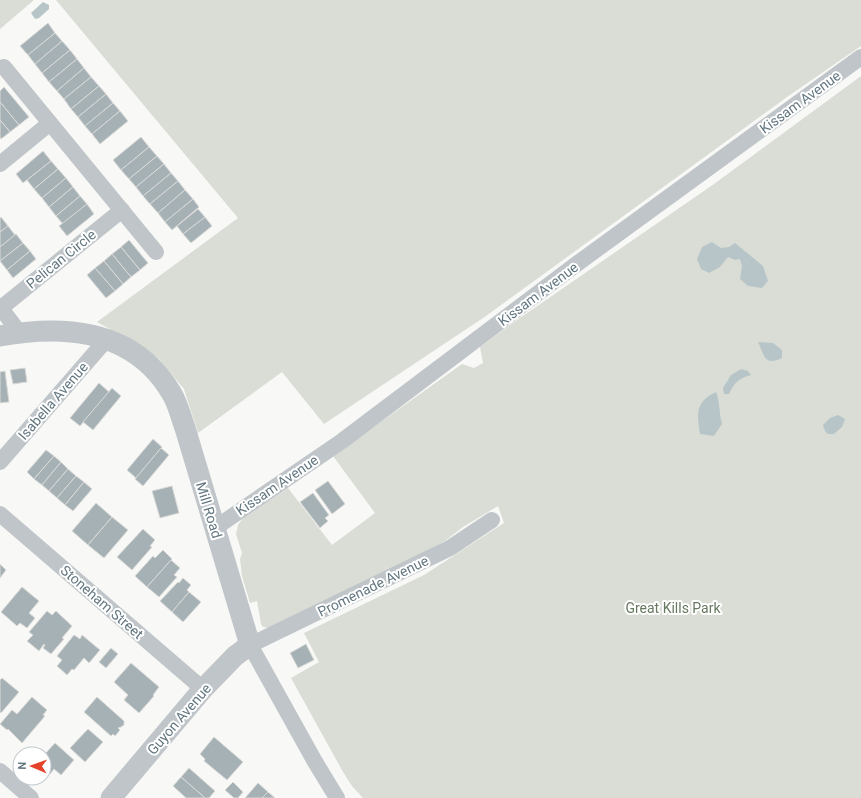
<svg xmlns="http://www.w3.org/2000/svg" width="861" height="798" font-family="Roboto,sans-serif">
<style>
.green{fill:#d9ddd5}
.water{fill:#b7c5c8}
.building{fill:#a6b1b5;stroke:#dadad8}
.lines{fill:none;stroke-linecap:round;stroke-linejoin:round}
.minor{stroke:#bfc5c8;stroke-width:16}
.tertiary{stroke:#bfc5c8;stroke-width:21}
.labels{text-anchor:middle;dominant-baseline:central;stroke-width:4;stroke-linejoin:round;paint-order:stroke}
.street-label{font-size:14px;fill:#637781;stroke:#fff}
.park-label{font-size:14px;fill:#687962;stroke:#fff}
</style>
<rect width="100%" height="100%" fill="#f8f8f6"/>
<g class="green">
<path d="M0 0H34L0 29Z"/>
<path d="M56 0H861V46L787 97 486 316 324 424 282 372 198 433 184 389 159 359 140 346 97 322 238 218Z"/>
<path d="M861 76V798H363L352 786 343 772 291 678 319 662 304 633 424 575 504 523 498 506 463 527 445 541 406 564 270 628 263 627 261 624 257 601 250 603 242 576 240 559 242 553 236 534 238 525 243 518 288 488 332 545 375 513 333 456 462 364 474 368 483 363 480 347 517 320 714 184Z"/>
</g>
<g class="water">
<path d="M43 2 49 5V9L39 18 35 19 31 13Z"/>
<path d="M712 242 721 248 729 247 735 243 763 266 768 281 762 288 748 286 740 279 742 266 740 259 735 260 728 257 720 267 709 273 701 269 697 259 702 247Z"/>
<path d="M758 342 773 343 782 350V358C764 367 764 354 758 342Z"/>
<path d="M741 369 748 371 751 375C739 378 734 383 729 394H724L723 388 731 375Z"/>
<path d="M716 392C720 402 719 413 722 424L714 436 700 434C697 413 695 402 716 392Z"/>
<path d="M838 415 845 419 842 427 834 434H828L825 431 823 425 830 418Z"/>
</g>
<g class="building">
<path d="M48 23 55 33 28 55 20 46Z"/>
<path d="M55 33 62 41 35 64 28 55Z"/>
<path d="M62 41 70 50 42 73 35 64Z"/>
<path d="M70 50 77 59 49 82 42 73Z"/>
<path d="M77 59 84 68 57 91 49 82Z"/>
<path d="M84 68 91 77 64 99 57 91Z"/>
<path d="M91 77 99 86 71 109 64 99Z"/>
<path d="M99 86 106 94 78 117 71 109Z"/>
<path d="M4 87 29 117 19 125 0 102V91Z"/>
<path d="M106 94 113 103 85 126 78 117Z"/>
<path d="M0 102 19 125 10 132 0 120Z"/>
<path d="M113 103 120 111 92 134 85 126Z"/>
<path d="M120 111 128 121 100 144 92 134Z"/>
<path d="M0 120 10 132 1 139 0 137Z"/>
<path d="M141 137 149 147 121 170 113 160Z"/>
<path d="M149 147 157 156 129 179 121 170Z"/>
<path d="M43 151 51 161 23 183 16 174Z"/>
<path d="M157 156 164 164 136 187 129 179Z"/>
<path d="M51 161 58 169 34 189 27 180Z"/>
<path d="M164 164 171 173 143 196 136 187Z"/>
<path d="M58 169 66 178 42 198 34 189Z"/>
<path d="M171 173 178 181 150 204 143 196Z"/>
<path d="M66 178 73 187 49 207 42 198Z"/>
<path d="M178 181 185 190 158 213 150 204Z"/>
<path d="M73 187 80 196 56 216 49 207Z"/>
<path d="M185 190 193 199 165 222 158 213Z"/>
<path d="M80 196 87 204 63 224 56 216Z"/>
<path d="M193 199 199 207 172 230 165 222Z"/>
<path d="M87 204 94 214 67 236 59 226Z"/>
<path d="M198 209 205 217 183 234 177 226Z"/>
<path d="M1 217 8 226 0 232V218Z"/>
<path d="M205 217 212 226 191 243 183 234Z"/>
<path d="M8 226 15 235 0 247V232Z"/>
<path d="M16 234 23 243 0 261V247Z"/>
<path d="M129 240 148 263 140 270 121 247Z"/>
<path d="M23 243 30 251 7 270 0 261Z"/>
<path d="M121 247 140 270 131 277 112 254Z"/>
<path d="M30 251 36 259 13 278 7 270Z"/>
<path d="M112 254 131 277 123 284 104 261Z"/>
<path d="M104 261 123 284 115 291 95 268Z"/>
<path d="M95 268 115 291 106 298 87 275Z"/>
<path d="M25 368 27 382 13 384 10 370Z"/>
<path d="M5 371 9 402 0 403V372Z"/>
<path d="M99 383 109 392 80 426 70 418Z"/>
<path d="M112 388 121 396 93 430 83 422Z"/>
<path d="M153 439 162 447 136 478 127 470Z"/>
<path d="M161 448 169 455 143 486 135 479Z"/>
<path d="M46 450 54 456 34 479 27 472Z"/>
<path d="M54 456 61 462 42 485 34 479Z"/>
<path d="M61 462 68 469 49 491 42 485Z"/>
<path d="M68 469 76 476 57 498 49 491Z"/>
<path d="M76 476 84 482 65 505 57 498Z"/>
<path d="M328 481 345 504 332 514 315 490Z"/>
<path d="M84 482 92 489 73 511 65 505Z"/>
<path d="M172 486 179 513 160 518 152 491Z"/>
<path d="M313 493 329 515 325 518 328 521 320 528 300 502Z"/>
<path d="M96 503 112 517 88 545 72 531Z"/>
<path d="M112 517 128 530 104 558 88 545Z"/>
<path d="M143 529 155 540 150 546 152 547 132 570 117 557Z"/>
<path d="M163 550 172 559 147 587 135 576 153 556 155 558Z"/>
<path d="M171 560 180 568 174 575 177 577 159 597 147 587Z"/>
<path d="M0 564 6 570 0 578Z"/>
<path d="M183 578 191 585 187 590 189 592 172 612 160 601 178 582 179 583Z"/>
<path d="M22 587 39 601 29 613 35 618 27 628 20 623 17 626 1 612Z"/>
<path d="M189 592 201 602 183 622 172 612Z"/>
<path d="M47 611 52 615 56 611 72 626 62 638 64 639 51 654 43 648 45 645 44 644 39 651 27 641 33 635 29 632Z"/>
<path d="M74 635 80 639 82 635 100 650 89 663 84 658 74 670 72 669 67 675 57 666 62 660 57 656Z"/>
<path d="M306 644 314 660 298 668 290 653Z"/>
<path d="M111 648 118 654 106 668 99 662Z"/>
<path d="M131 663 159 687 153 695 154 696 139 713 124 700 128 695 114 682Z"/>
<path d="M2 678 19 692 1 713 0 712V680Z"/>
<path d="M32 697 47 710 43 715 45 716 22 743 8 729 7 730 0 724 12 710 17 714Z"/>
<path d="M97 697 124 721V725L121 727 118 728 120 730 115 736 113 734 111 736 84 712Z"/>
<path d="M88 729 103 742 85 762 70 748Z"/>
<path d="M214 737 243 762 227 780 204 761 205 759 200 754Z"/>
<path d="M55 743 74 760 61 775 54 769 50 774 44 768V755Z"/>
<path d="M189 768 215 791 209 798H205L181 777Z"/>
<path d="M181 777 205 798H186L173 786Z"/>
<path d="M233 782 243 792 238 798H234L225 790Z"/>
<path d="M258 783 268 792 262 798H245Z"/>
<path d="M268 792 275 798H262Z"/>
</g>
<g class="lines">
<g class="minor">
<path d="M4 67 156 252"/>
<path d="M0 164 50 123"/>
<path d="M0 307 19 332"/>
<path d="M1 308 122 210"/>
<path d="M0 462 107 339"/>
<path d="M0 514 203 689"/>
<path d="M215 528 342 441 578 263 861 57"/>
<path d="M0 771 31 798"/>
<path d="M337 798 314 760 250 645 450 548 492 520"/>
</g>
<path class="tertiary" d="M0 336C66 324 135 330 172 394 178 404 181 417 185 428L250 645 235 656 203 689 111 798"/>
</g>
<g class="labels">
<g class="street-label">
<text transform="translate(800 102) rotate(-36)">Kissam Avenue</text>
<text transform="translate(61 259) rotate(-39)">Pelican Circle</text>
<text transform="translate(538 294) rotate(-37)">Kissam Avenue</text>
<text transform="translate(53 401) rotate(-49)">Isabella Avenue</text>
<text transform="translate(277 485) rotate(-34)">Kissam Avenue</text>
<text transform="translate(209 510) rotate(73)">Mill Road</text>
<text transform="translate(373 586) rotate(-26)">Promenade Avenue</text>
<text transform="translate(102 602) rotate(41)">Stoneham Street</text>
<text transform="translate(179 719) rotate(-49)">Guyon Avenue</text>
</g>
<g class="park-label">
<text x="673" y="608">Great Kills Park</text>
</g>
</g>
<g transform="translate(32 766) rotate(272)"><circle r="19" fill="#ffffff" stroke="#c1c9cd"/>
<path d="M0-3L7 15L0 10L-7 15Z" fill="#e4432a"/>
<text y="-6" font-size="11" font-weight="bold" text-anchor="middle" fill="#637781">N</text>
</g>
</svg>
